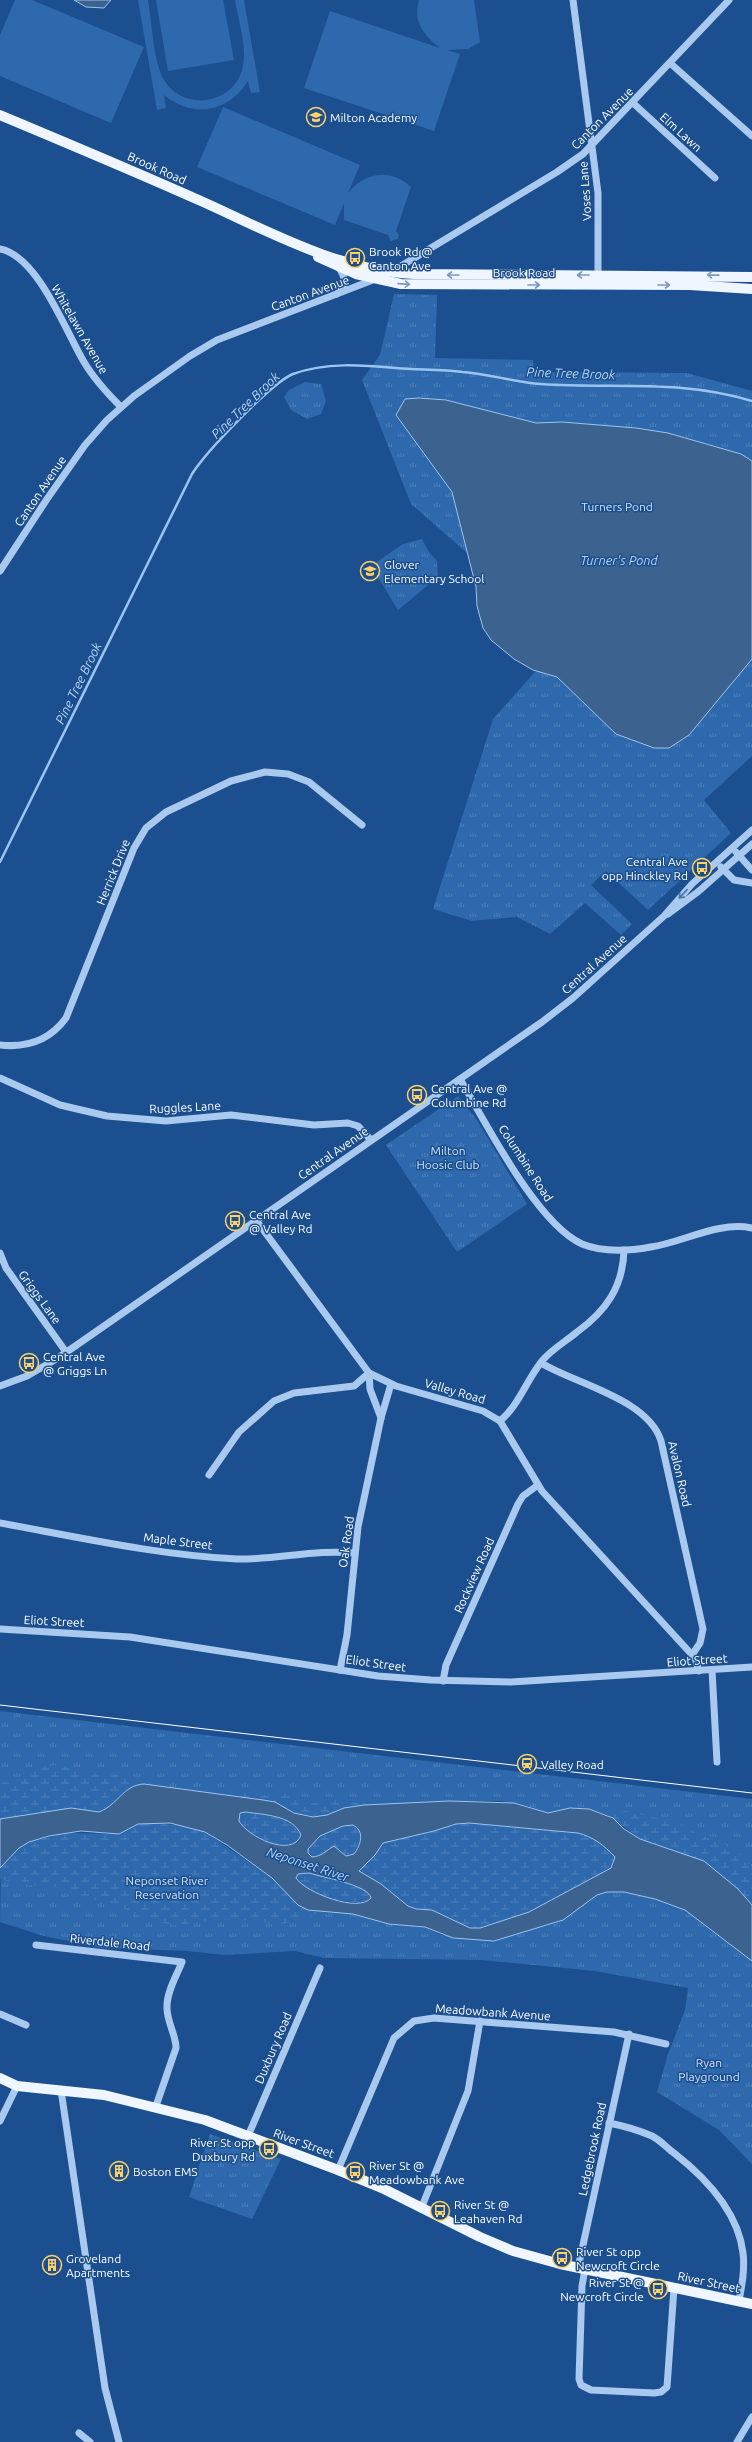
<svg xmlns="http://www.w3.org/2000/svg" width="752" height="2442" font-family="Ubuntu,sans-serif">
<style>
.grass{fill:url(#grass-tufts)}
.wetland{fill:url(#wetland-marsh)}
.garden{fill:#2e69ad}
.water{fill:#3c6290;stroke:#9cc4f0;fill-rule:evenodd}
.lines{fill:none;stroke-linecap:round;stroke-linejoin:round}
.stream{stroke:#9cc4f0;stroke-width:2.5}
.minor{stroke:#a9c9ee;stroke-width:7}
.major{stroke:#f0f6ff;stroke-width:10}
.tram{stroke:#fff;stroke-width:1}
.oneway{stroke:#7b9ac1}
.oneway2{stroke:#4674ac}
.labels{text-anchor:middle;dominant-baseline:central;stroke-width:3;stroke-linejoin:round;paint-order:stroke}
.poi-label{font-size:12px;fill:#fff;stroke:#1b4f8f;text-anchor:start}
.street-label{font-size:12px;fill:#fff;stroke:#1b4f8f}
.park-label{font-size:12px;fill:#cfe3fa;stroke:#1b4f8f}
.water-label{font-size:13px;font-style:italic;fill:#b5d3f5;stroke:#1b4f8f}
</style>
<defs>
<pattern id="grass-tufts" width="24" height="20" patternUnits="userSpaceOnUse"><rect width="24" height="20" fill="#2e69ad"/><path d="M3 7l-1-3M5 7V3M7 7l1-3M15 17l-1-3M17 17v-4M19 17l1-3" fill="none" stroke="#4d80b9"/></pattern>
<pattern id="wetland-marsh" width="20" height="14" patternUnits="userSpaceOnUse"><rect width="20" height="14" fill="#2e69ad"/><path d="M1 5h8M5 5V1M11 12h8M15 12V8" fill="none" stroke="#4d80b9"/></pattern>
</defs>
<rect width="100%" height="100%" fill="#1b4f8f"/>
<g class="grass">
<path d="M394 294 437 295 435 358 533 360 534 372 687 373 752 391V756L704 800 731 833 648 910 606 871 591 885 632 924 621 935 585 903 550 934 517 917 472 921 433 909 493 719 565 638 411 504 362 380 380 355Z"/>
<path d="M305 382 321 384 326 401 321 414 307 419 291 410 284 397 289 390Z"/>
<path d="M422 539 429 552 437 561 438 577 398 610 371 566 403 544Z"/>
<path d="M458 1096 477 1120 527 1204 457 1252 386 1145Z"/>
<path d="M0 1711 752 1799V1905L747 1899 608 1815 589 1809 548 1813 524 1805 501 1801H449L344 1808 239 1798 144 1784 75 1808 0 1819Z"/>
<path d="M1 1868 353 1914 389 1924 425 1927 441 1935 494 1941 587 1902 597 1895 607 1892H624L655 1899 685 1910 752 1961V2164L719 2130 657 2092 667 2057 685 2010 688 1988 595 1971 481 1960 324 1958 295 1951 224 1955 188 1951 100 1948 40 1935 0 1922Z"/>
<path d="M210 2134 281 2159 252 2219 189 2197Z"/>
</g>
<g class="wetland">
<path d="M56 1765 91 1773 116 1774 144 1784C123 1785 118 1805 99 1812L71 1808 0 1819V1783L15 1781 30 1770Z"/>
<path d="M236 1792 266 1795 282 1793 298 1800 315 1803 344 1799 364 1805 344 1808 327 1815 313 1817 294 1813 275 1802 226 1796Z"/>
<path d="M625 1811 679 1823 697 1834 723 1843 744 1858 752 1867V1905L738 1889 704 1861 640 1839 608 1815Z"/>
<path d="M246 1812C264 1816 293 1815 301 1835 292 1858 247 1836 239 1821L241 1813Z"/>
<path d="M151 1823 188 1826 205 1832 272 1878 298 1905 318 1912 309 1918 281 1924 230 1919 176 1925 150 1921 114 1904 89 1899 63 1888 20 1884 0 1879V1868L19 1848 29 1842 66 1833 119 1834 138 1824Z"/>
<path d="M469 1823 578 1833C593 1837 604 1845 615 1857L611 1868 529 1912 480 1928H470L432 1910 416 1909 408 1906 381 1884 359 1871 375 1855 383 1843 434 1831 456 1824Z"/>
<path d="M353 1825C365 1831 361 1845 354 1854L346 1856 339 1849 331 1848C325 1854 321 1857 312 1857L308 1853V1849L320 1836 343 1826Z"/>
<path d="M309 1873C322 1877 368 1884 371 1898 366 1904 360 1902 353 1902 332 1900 309 1896 295 1878L298 1874Z"/>
</g>
<g class="garden">
<path d="M15 0H32L144 47 111 123 0 76V35Z"/>
<path d="M138 0H148C152 22 153 61 164 80 184 113 236 104 243 66 247 46 238 20 235 0H244L260 92 251 93 248 81C229 112 193 119 164 95L166 108 157 110Z"/>
<path d="M156 0H223L234 60 168 71Z"/>
<path d="M419 0H474L480 42 468 49 447 50 460 54 434 131 304 88 330 11 440 48C425 36 412 22 419 0Z"/>
<path d="M223 107 360 165 348 193C365 172 391 168 411 187L396 231 399 235 398 239 391 241 388 235 344 220V203L335 225 197 167Z"/>
</g>
<g class="water">
<path d="M74 0H111L104 8 86 7Z"/>
<path d="M419 398 446 400 536 423 562 422 636 428 668 433 741 454 752 461V659L689 735 669 748H654L616 734 557 677 533 670 514 659 491 640 483 628 477 606 476 587 452 492 396 415 405 399Z"/>
<path d="M144 1784 263 1800 275 1802 294 1813 313 1817 327 1815 344 1808 364 1805 449 1801 514 1803 548 1813 570 1808 589 1809 613 1818 624 1829 640 1839 704 1861 738 1889 752 1905V1961L685 1910 655 1899 624 1892H607L597 1895 563 1920 494 1941 453 1938 425 1927 389 1924 353 1914 308 1910 298 1905 272 1878 227 1845 205 1832 170 1823 138 1824 119 1834 81 1831 49 1836 29 1842 19 1848 0 1868V1819L71 1808 99 1812C118 1805 123 1785 144 1784ZM246 1812C264 1815 293 1815 301 1835 292 1859 247 1836 239 1821L240 1813ZM469 1823 578 1833C593 1837 604 1845 615 1857L611 1868 529 1912 480 1928H470L432 1910 416 1909 408 1906 381 1884 359 1871 375 1855 383 1843 434 1831 456 1824ZM353 1825C365 1831 361 1845 354 1854L346 1856 334 1846C325 1851 323 1856 312 1857L308 1853V1849L320 1836 343 1826ZM309 1873C321 1877 369 1885 371 1898 359 1913 306 1893 296 1878L298 1874Z"/>
</g>
<g class="lines">
<path class="stream" d="M0 862 192 474C206 452 271 383 293 374 326 362 361 365 396 368 418 370 440 369 463 372 489 374 514 382 541 384 615 389 678 379 752 401"/>
<g class="minor">
<path d="M573 0 598 193V280"/>
<path d="M670 63 752 136"/>
<path d="M633 103 715 178"/>
<path d="M0 249C38 256 66 332 84 362 94 379 107 393 121 407"/>
<path d="M391 272 557 172 583 154 729 0"/>
<path d="M337 294C346 286 346 277 339 268"/>
<path d="M0 571 47 499 85 445 107 420 134 396 190 356 217 340 378 278"/>
<path d="M736 852 752 870"/>
<path d="M721 867 734 880 752 883"/>
<path d="M668 914 699 891 752 844"/>
<path d="M0 1045C27 1048 50 1040 66 1018L134 848 146 828 166 812 231 781 265 772 288 774 309 782 362 825"/>
<path d="M0 1078 60 1105 107 1116 166 1121 231 1115 314 1125 348 1123 358 1126 371 1140"/>
<path d="M460 1079C486 1123 537 1224 582 1244 604 1253 629 1251 651 1247 684 1242 718 1221 752 1228"/>
<path d="M256 1220 369 1373 396 1386 483 1411 500 1421 542 1491 695 1658 699 1671"/>
<path d="M0 1253 6 1268 66 1352"/>
<path d="M541 1363C576 1384 648 1399 661 1441L703 1629 700 1643 692 1655"/>
<path d="M369 1373 370 1389 381 1418"/>
<path d="M0 1386 27 1376 58 1358 542 1022 573 998 664 916 692 884 752 830"/>
<path d="M500 1421C519 1405 526 1381 542 1361 552 1349 565 1342 577 1332 606 1311 623 1287 624 1250"/>
<path d="M209 1475 239 1432 274 1401 294 1393 354 1386 369 1373"/>
<path d="M0 1523C78 1537 157 1555 237 1559 276 1560 316 1549 355 1553"/>
<path d="M0 1629 130 1637 378 1676 431 1680 511 1682 752 1667"/>
<path d="M340 1670 347 1635 358 1527 381 1418 391 1384"/>
<path d="M712 1670 717 1762"/>
<path d="M443 1681 446 1665 518 1504 523 1496 538 1485"/>
<path d="M36 1945 182 1962C177 1975 167 1991 167 2006 166 2021 176 2034 176 2048L156 2106"/>
<path d="M0 2014 26 2025"/>
<path d="M61 2090 105 2388 119 2442"/>
<path d="M0 2121 17 2086"/>
<path d="M609 2123C624 2126 638 2130 652 2136 660 2140 667 2148 674 2153 706 2178 738 2211 743 2253 745 2269 742 2285 739 2301"/>
<path d="M248 2136 320 1968"/>
<path d="M338 2170 394 2038 414 2021 434 2018 614 2032 666 2044"/>
<path d="M421 2209 468 2091 480 2021"/>
<path d="M578 2268 629 2034"/>
<path d="M585 2269 582 2286 579 2379 581 2385 591 2390 654 2393 661 2392 667 2387 674 2288"/>
<path d="M79 2433 90 2442"/>
<path d="M737 2442 752 2417"/>
</g>
<g class="major">
<path d="M0 115C67 143 134 171 201 201 268 231 339 271 414 274L752 277"/>
<path d="M318 257 356 274 401 284 690 285 752 289"/>
<path d="M0 2078 17 2086 104 2095 205 2120 338 2170 382 2188 480 2237 513 2251 560 2264 752 2304"/>
</g>
<path class="tram" d="M0 1705 752 1793"/>
</g>
<defs><path id="oneway-shaft" d="M-6 0H5M1.5-3L5.5 0L1.5 3" fill="none" stroke-width="1.6" stroke-linecap="round" stroke-linejoin="round"/></defs>
<g class="oneway">
<use href="#oneway-shaft" transform="translate(453 275) rotate(-180)"/>
<use href="#oneway-shaft" transform="translate(583 275) rotate(-180)"/>
<use href="#oneway-shaft" transform="translate(713 275) rotate(-179)"/>
<use href="#oneway-shaft" transform="translate(404 284) rotate(4)"/>
<use href="#oneway-shaft" transform="translate(534 285)"/>
<use href="#oneway-shaft" transform="translate(664 285)"/>
</g>
<use class="oneway2" href="#oneway-shaft" transform="translate(683 894) rotate(133)"/>
<defs>
<g id="school-ring" transform="scale(1)"><circle r="9.5" fill="#1b4f8f" stroke="#ffd166" stroke-width="1.5"/><path d="M0-5L7-2L0 1L-7-2ZM-4 1L0 2.5L4 1V4Q0 6-4 4Z" fill="#ffd166"/></g>
<g id="bus-ring" transform="scale(1)"><circle r="9.5" fill="#1b4f8f" stroke="#ffd166" stroke-width="1.5"/><path d="M-5-6H5V4H4V6H2V4H-2V6H-4V4H-5ZM-3.5-4V0h7V-4ZM-3.5 1.2v1.5H-2V1.2ZM2 1.2v1.5H3.5V1.2Z" fill="#ffd166"/></g>
<g id="station-ring" transform="scale(1)"><circle r="9.5" fill="#1b4f8f" stroke="#ffd166" stroke-width="1.5"/><path d="M-3-6H3Q5-6 5-4V2Q5 4 3 4L4.5 6H3L1.5 4h-3L-3 6H-4.5L-3 4Q-5 4-5 2V-4Q-5-6-3-6ZM-3.5-4v3h7v-3ZM-3.5 1v1.5H-2V1ZM2 1v1.5H3.5V1Z" fill="#ffd166"/></g>
<g id="building-ring" transform="scale(1)"><circle r="9.5" fill="#1b4f8f" stroke="#ffd166" stroke-width="1.5"/><path d="M-4-6H4V6H1V3H-1V6H-4ZM-2.5-4.3h1.7v1.8h-1.7ZM.8-4.3h1.7v1.8H.8ZM-2.5-1h1.7V.8h-1.7ZM.8-1h1.7V.8H.8Z" fill="#ffd166"/></g>
</defs>
<g fill-rule="evenodd">
<use href="#school-ring" x="316" y="117"/>
<use href="#bus-ring" x="355" y="258"/>
<use href="#school-ring" x="370" y="571"/>
<use href="#bus-ring" x="702" y="868"/>
<use href="#bus-ring" x="417" y="1095"/>
<use href="#bus-ring" x="235" y="1221"/>
<use href="#bus-ring" x="29" y="1363"/>
<use href="#station-ring" x="527" y="1764"/>
<use href="#bus-ring" x="269" y="2149"/>
<use href="#building-ring" x="119" y="2171"/>
<use href="#bus-ring" x="355" y="2172"/>
<use href="#bus-ring" x="440" y="2211"/>
<use href="#bus-ring" x="562" y="2258"/>
<use href="#building-ring" x="52" y="2265"/>
<use href="#bus-ring" x="658" y="2289"/>
</g>
<g class="labels">
<g class="poi-label">
<text x="330" y="117">Milton Academy</text>
<text x="369" y="251">Brook Rd @<tspan x="369" dy="14">Canton Ave</tspan></text>
<text x="384" y="564">Glover<tspan x="384" dy="14">Elementary School</tspan></text>
<text x="688" y="861" text-anchor="end">Central Ave<tspan x="688" dy="14">opp Hinckley Rd</tspan></text>
<text x="431" y="1088">Central Ave @<tspan x="431" dy="14">Columbine Rd</tspan></text>
<text x="249" y="1214">Central Ave<tspan x="249" dy="14">@ Valley Rd</tspan></text>
<text x="43" y="1356">Central Ave<tspan x="43" dy="14">@ Griggs Ln</tspan></text>
<text x="541" y="1764">Valley Road</text>
<text x="255" y="2142" text-anchor="end">River St opp<tspan x="255" dy="14">Duxbury Rd</tspan></text>
<text x="369" y="2165">River St @<tspan x="369" dy="14">Meadowbank Ave</tspan></text>
<text x="133" y="2171">Boston EMS</text>
<text x="454" y="2204">River St @<tspan x="454" dy="14">Leahaven Rd</tspan></text>
<text x="576" y="2251">River St opp<tspan x="576" dy="14">Newcroft Circle</tspan></text>
<text x="66" y="2258">Groveland<tspan x="66" dy="14">Apartments</tspan></text>
<text x="644" y="2282" text-anchor="end">River St @<tspan x="644" dy="14">Newcroft Circle</tspan></text>
</g>
<g class="street-label">
<text transform="translate(602 118) rotate(-45)">Canton Avenue</text>
<text transform="translate(681 132) rotate(42)">Elm Lawn</text>
<text transform="translate(157 168) rotate(24)">Brook Road</text>
<text transform="translate(585 191) rotate(-94)">Voses Lane</text>
<text x="524" y="272">Brook Road</text>
<text transform="translate(310 293) rotate(-20)">Canton Avenue</text>
<text transform="translate(80 329) rotate(60)">Whitelawn Avenue</text>
<text transform="translate(40 491) rotate(-56)">Canton Avenue</text>
<text transform="translate(113 872) rotate(-68)">Herrick Drive</text>
<text transform="translate(594 964) rotate(-42)">Central Avenue</text>
<text transform="translate(185 1107) rotate(-3)">Ruggles Lane</text>
<text transform="translate(333 1153) rotate(-35)">Central Avenue</text>
<text transform="translate(526 1163) rotate(57)">Columbine Road</text>
<text transform="translate(40 1297) rotate(54)">Griggs Lane</text>
<text transform="translate(455 1391) rotate(16)">Valley Road</text>
<text transform="translate(680 1474) rotate(77)">Avalon Road</text>
<text transform="translate(178 1541) rotate(7)">Maple Street</text>
<text transform="translate(346 1542) rotate(-82)">Oak Road</text>
<text transform="translate(474 1575) rotate(-66)">Rockview Road</text>
<text transform="translate(54 1621) rotate(3)">Eliot Street</text>
<text transform="translate(697 1660) rotate(-4)">Eliot Street</text>
<text transform="translate(376 1663) rotate(8)">Eliot Street</text>
<text transform="translate(110 1942) rotate(6)">Riverdale Road</text>
<text transform="translate(493 2012) rotate(4)">Meadowbank Avenue</text>
<text transform="translate(273 2048) rotate(-67)">Duxbury Road</text>
<text transform="translate(304 2143) rotate(20)">River Street</text>
<text transform="translate(592 2149) rotate(-78)">Ledgebrook Road</text>
<text transform="translate(709 2282) rotate(12)">River Street</text>
</g>
<g class="park-label">
<text x="617" y="506">Turners Pond</text>
<text x="448" y="1150">Milton<tspan x="448" dy="14">Hoosic Club</tspan></text>
<text x="167" y="1880">Neponset River<tspan x="167" dy="14">Reservation</tspan></text>
<text x="709" y="2062">Ryan<tspan x="709" dy="14">Playground</tspan></text>
</g>
<g class="water-label">
<text transform="translate(571 373) rotate(2)">Pine Tree Brook</text>
<text transform="translate(245 405) rotate(-44)">Pine Tree Brook</text>
<text x="619" y="560">Turner's Pond</text>
<text transform="translate(78 683) rotate(-64)">Pine Tree Brook</text>
<text transform="translate(308 1864) rotate(18)">Neponset River</text>
</g>
</g>
</svg>
